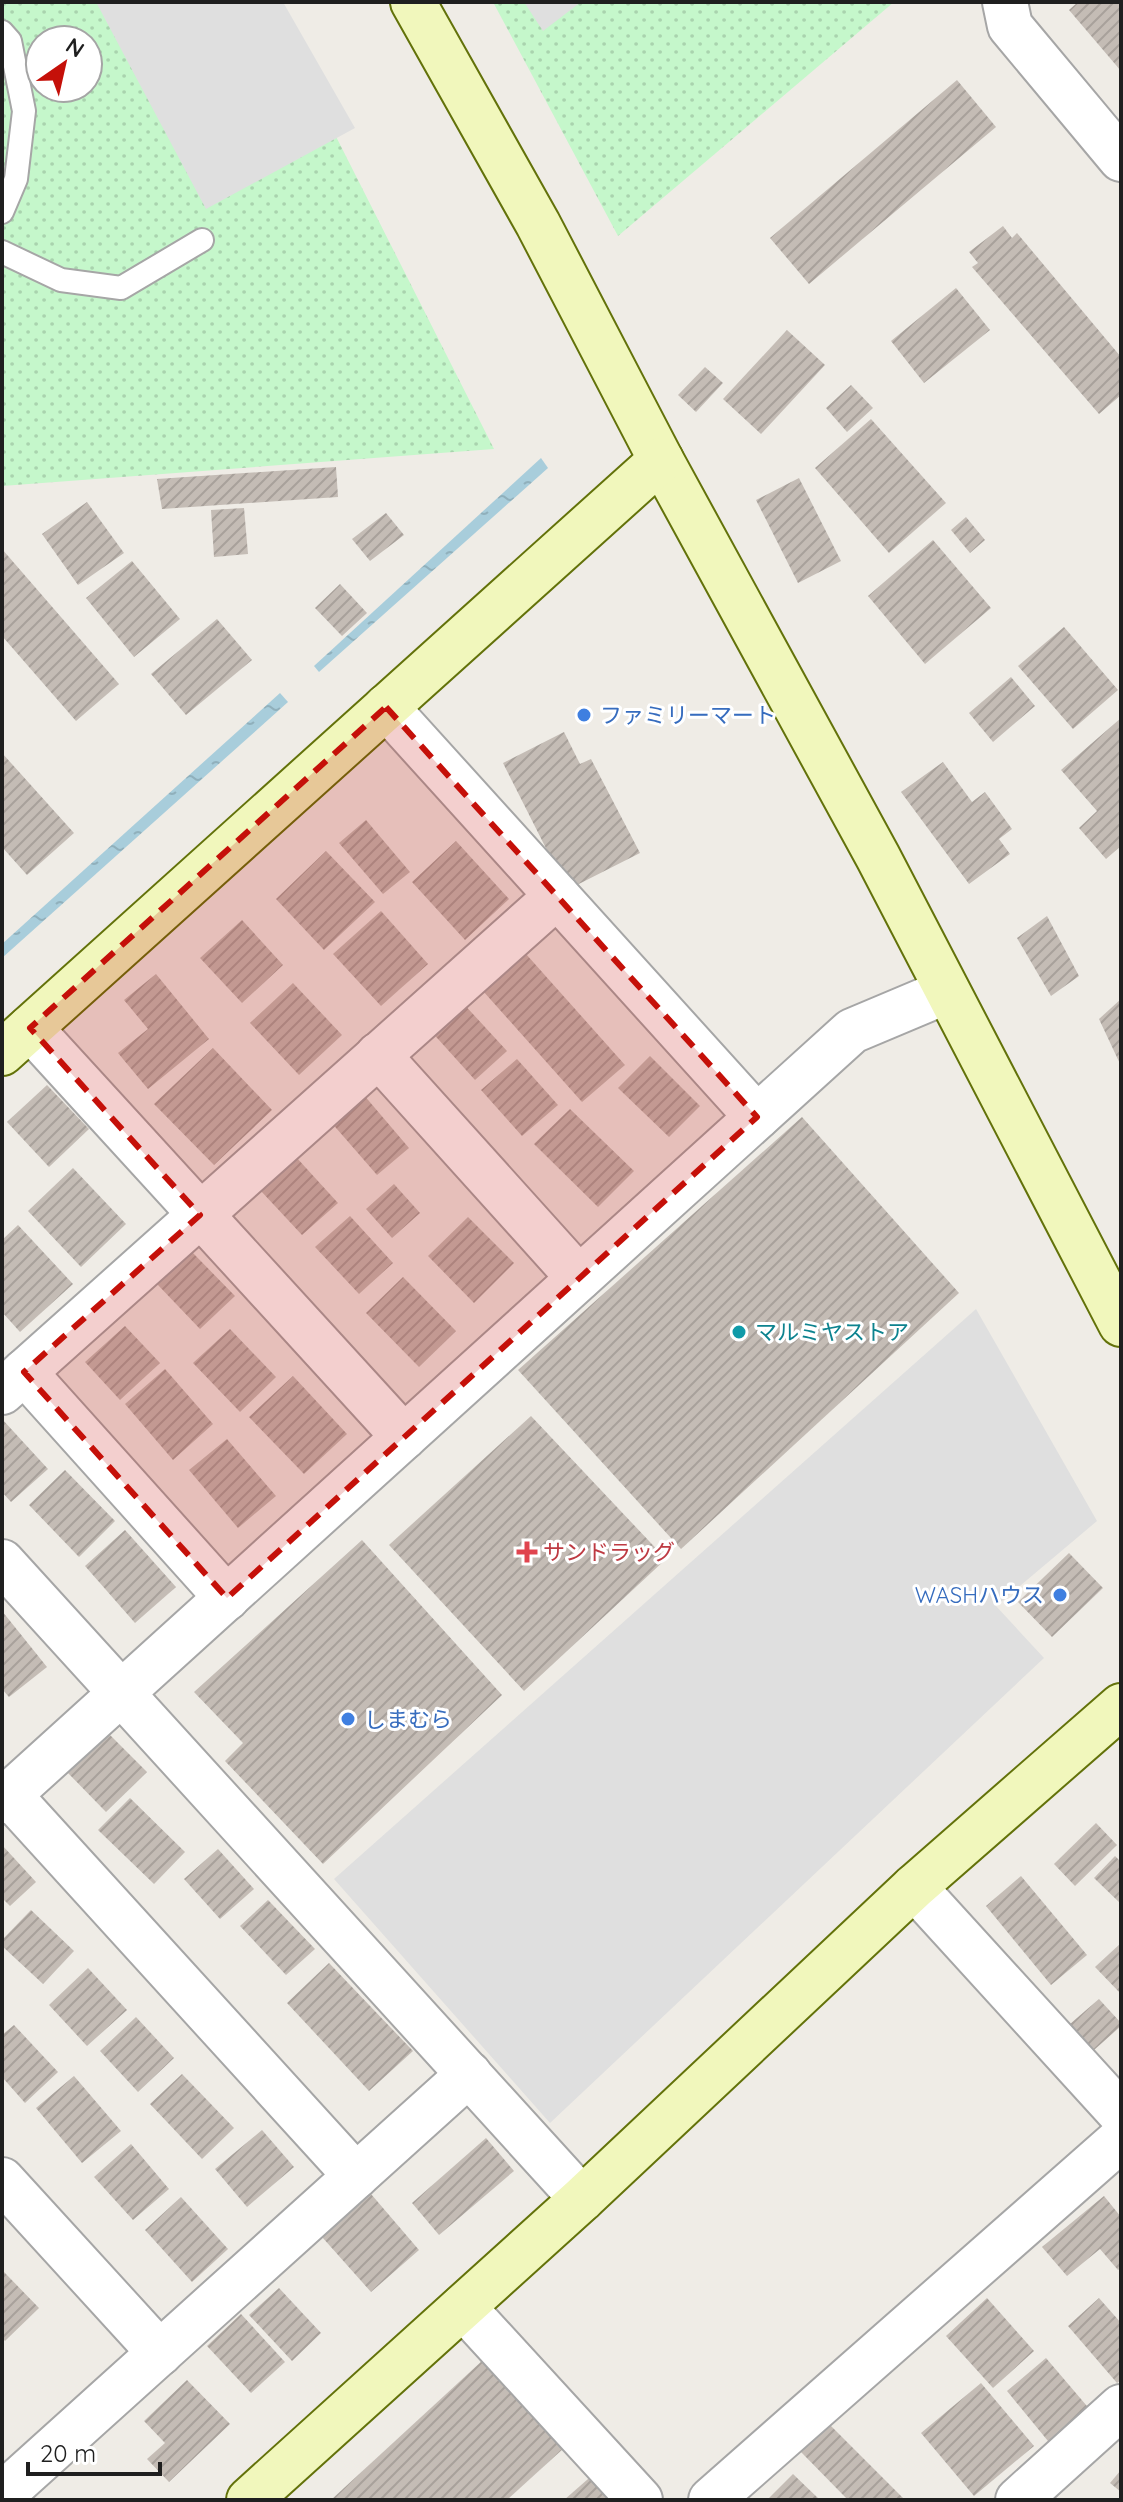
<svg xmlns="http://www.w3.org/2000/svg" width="1123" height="2502" font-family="Quicksand,'Noto Sans JP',sans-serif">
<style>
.park{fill:url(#park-dots);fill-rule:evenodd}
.parking{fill:#dfdfdf}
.water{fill:url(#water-ripples)}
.building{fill:url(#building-hatch)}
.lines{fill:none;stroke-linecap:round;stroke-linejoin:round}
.lane-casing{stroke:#a6a6a6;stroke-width:26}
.street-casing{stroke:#a6a6a6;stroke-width:48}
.secondary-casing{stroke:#63720a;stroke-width:48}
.lane{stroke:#fff;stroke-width:22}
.street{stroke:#fff;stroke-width:44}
.secondary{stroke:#f1f7bc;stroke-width:44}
.marked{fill:#c51009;fill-opacity:0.2;stroke:#c51009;stroke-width:6;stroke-dasharray:16 10;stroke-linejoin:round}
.shop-dot{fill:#3f7fe0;stroke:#fff;stroke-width:3}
.culture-dot{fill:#0f9aa8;stroke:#fff;stroke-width:3}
.health-dot{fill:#e0444e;stroke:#fff;stroke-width:3}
.labels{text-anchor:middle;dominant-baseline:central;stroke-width:6;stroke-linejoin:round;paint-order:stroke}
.shop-label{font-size:22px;fill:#366cbe;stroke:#fff;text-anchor:start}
.culture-label{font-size:22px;fill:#0d838f;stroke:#fff;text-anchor:start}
.health-label{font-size:22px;fill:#be3a42;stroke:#fff;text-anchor:start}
</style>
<defs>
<pattern id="park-dots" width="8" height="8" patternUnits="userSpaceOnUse" patternTransform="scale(2)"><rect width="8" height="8" fill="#c5f7cb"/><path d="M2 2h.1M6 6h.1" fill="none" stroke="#a9d3ae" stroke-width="1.8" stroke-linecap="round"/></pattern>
<pattern id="water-ripples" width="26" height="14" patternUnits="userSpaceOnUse" patternTransform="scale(2)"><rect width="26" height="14" fill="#a8cddb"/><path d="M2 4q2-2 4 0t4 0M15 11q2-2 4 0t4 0" fill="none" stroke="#90b0bc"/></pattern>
<pattern id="building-hatch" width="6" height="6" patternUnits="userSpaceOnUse" patternTransform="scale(2)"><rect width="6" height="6" fill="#c4bcb5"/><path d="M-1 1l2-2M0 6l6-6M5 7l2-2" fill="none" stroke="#a8a19b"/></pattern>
</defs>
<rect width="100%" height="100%" fill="#efece6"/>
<g class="park">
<path d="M2 2H268L494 449 2 486ZM40 40H88V88H40Z"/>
<path d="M493 2H894L618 236Z"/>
</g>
<g class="parking">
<path d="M96 2H283L355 128 206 209Z"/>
<path d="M524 2H581L543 31Z"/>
<path d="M976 1309 1097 1521 996 1606 1044 1658 550 2123 334 1879Z"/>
</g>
<g class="water">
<path d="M541 458 548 468 319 672 314 666Z"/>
<path d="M280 693 288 702 2 958V944Z"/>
</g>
<g class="building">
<path d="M1078 2H1121V71L1069 10Z"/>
<path d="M957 80 996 127 809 284 770 238Z"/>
<path d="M1003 226 1012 238 1017 233 1121 357V395L1099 414 972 267 978 263 969 252Z"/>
<path d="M956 288 990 330 924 383 891 341Z"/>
<path d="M787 330 825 365 761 434 723 399Z"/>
<path d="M705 367 723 383 696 412 678 395Z"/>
<path d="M851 385 873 408 847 432 826 408Z"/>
<path d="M871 419 946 503 889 553 815 468Z"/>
<path d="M336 467 338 497 162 509 157 479Z"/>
<path d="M799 478 841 561 798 583 756 500Z"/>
<path d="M87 502 124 553 78 585 42 534Z"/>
<path d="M244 508 248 554 214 557 211 510Z"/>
<path d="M386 513 404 535 370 561 352 539Z"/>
<path d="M966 517 985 540 970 553 951 530Z"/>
<path d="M933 540 991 608 925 664 868 596Z"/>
<path d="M2 549 119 684 76 721 2 636Z"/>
<path d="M132 561 180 619 134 657 86 598Z"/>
<path d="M340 584 367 613 342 636 315 608Z"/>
<path d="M217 619 252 660 186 715 151 674Z"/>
<path d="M1064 627 1118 690 1073 729 1018 666Z"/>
<path d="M1011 677 1035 706 993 742 969 713Z"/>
<path d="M1121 718V846L1106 859 1079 828 1097 811 1061 770Z"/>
<path d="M564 732 580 764 591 759 640 853 567 890 503 763Z"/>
<path d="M2 753 74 833 27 875 2 847Z"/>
<path d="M943 762 972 802 985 792 1012 829 999 839 1010 854 969 884 901 792Z"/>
<path d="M366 820 410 872 383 894 339 843Z"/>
<path d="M456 841 509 899 465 940 412 882Z"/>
<path d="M326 851 375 902 324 950 276 899Z"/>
<path d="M381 911 428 964 381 1006 333 954Z"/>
<path d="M1047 916 1079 976 1051 996 1017 938Z"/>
<path d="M242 920 283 965 242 1003 200 958Z"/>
<path d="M526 954 625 1065 582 1102 483 991Z"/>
<path d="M156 974 209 1039 148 1089 118 1053 148 1029 124 1000Z"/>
<path d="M293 983 342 1035 299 1075 250 1023Z"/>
<path d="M1121 999V1066L1099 1019Z"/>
<path d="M461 1001 507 1051 475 1080 429 1029Z"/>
<path d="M213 1048 272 1110 214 1165 154 1104Z"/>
<path d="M650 1056 700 1106 669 1137 618 1088Z"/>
<path d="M517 1059 558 1105 522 1136 481 1090Z"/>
<path d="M47 1085 89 1129 49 1167 7 1122Z"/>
<path d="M363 1094 409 1148 377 1175 330 1121Z"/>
<path d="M570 1109 634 1171 598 1207 534 1144Z"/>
<path d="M802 1117 959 1293 681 1549 518 1370Z"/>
<path d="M296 1157 338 1203 302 1235 260 1190Z"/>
<path d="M73 1168 126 1224 81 1267 28 1211Z"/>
<path d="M394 1184 420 1213 392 1238 366 1209Z"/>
<path d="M350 1216 393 1263 359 1294 315 1247Z"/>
<path d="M468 1217 514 1263 474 1303 428 1256Z"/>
<path d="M18 1225 73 1284 20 1332 2 1312V1240Z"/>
<path d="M191 1251 235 1296 200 1329 157 1284Z"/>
<path d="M403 1277 456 1331 419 1367 366 1313Z"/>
<path d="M125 1326 160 1363 120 1400 85 1362Z"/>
<path d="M230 1329 276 1377 240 1412 193 1363Z"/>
<path d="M165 1369 213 1424 173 1460 125 1404Z"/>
<path d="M293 1376 347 1434 304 1474 249 1417Z"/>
<path d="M531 1416 666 1559 524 1691 389 1545Z"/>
<path d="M2 1419 48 1469 11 1502 2 1492Z"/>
<path d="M227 1439 276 1496 238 1528 189 1470Z"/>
<path d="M65 1470 115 1521 79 1557 29 1505Z"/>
<path d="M125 1530 176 1587 135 1623 85 1566Z"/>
<path d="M362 1540 502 1695 323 1864 225 1761 243 1743 194 1692Z"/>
<path d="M1069 1553 1103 1588 1052 1637 1018 1602Z"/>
<path d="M2 1611 47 1667 9 1697 2 1689Z"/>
<path d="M107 1732 147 1772 106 1812 67 1772Z"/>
<path d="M130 1798 185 1852 154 1884 98 1830Z"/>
<path d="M1096 1823 1117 1845 1075 1886 1054 1864Z"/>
<path d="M2 1845 36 1882 10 1906 2 1898Z"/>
<path d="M218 1849 254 1889 220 1919 184 1879Z"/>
<path d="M1115 1856 1121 1862V1904L1094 1878Z"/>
<path d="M1021 1876 1087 1955 1051 1985 986 1906Z"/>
<path d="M268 1900 315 1949 286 1975 240 1926Z"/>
<path d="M31 1910 74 1951 43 1984 2 1946V1940Z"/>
<path d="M1121 1943V1994L1095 1967Z"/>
<path d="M329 1963 413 2051 369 2091 287 2003Z"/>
<path d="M88 1968 127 2010 87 2046 49 2005Z"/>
<path d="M1099 1999 1121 2023V2026L1094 2050 1070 2024Z"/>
<path d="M136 2017 174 2058 138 2092 100 2051Z"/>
<path d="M14 2025 58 2072 25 2103 2 2077V2035Z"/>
<path d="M182 2074 234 2128 202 2159 150 2104Z"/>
<path d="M74 2076 121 2131 82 2163 36 2108Z"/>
<path d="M262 2130 294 2167 247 2207 215 2169Z"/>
<path d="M486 2138 514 2171 439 2235 412 2203Z"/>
<path d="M131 2144 169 2189 133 2220 94 2177Z"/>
<path d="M371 2194 419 2250 371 2292 322 2237Z"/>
<path d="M1104 2196 1121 2217V2268L1118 2270 1100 2249 1067 2276 1042 2247Z"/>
<path d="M181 2197 228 2249 192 2282 145 2230Z"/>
<path d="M4 2272 39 2308 5 2341 2 2338Z"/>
<path d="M279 2288 321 2333 292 2361 249 2315Z"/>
<path d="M987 2298 1034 2351 993 2388 946 2336Z"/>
<path d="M1099 2298 1121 2323V2380L1117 2383 1068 2326Z"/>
<path d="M241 2314 285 2362 251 2393 207 2346Z"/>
<path d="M1046 2358 1098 2419 1057 2452 1007 2391Z"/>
<path d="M483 2360 564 2448 507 2500H331Z"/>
<path d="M187 2380 230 2424 169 2482 147 2459 165 2443 144 2421Z"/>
<path d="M981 2383 1034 2446 974 2496 921 2433Z"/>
<path d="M828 2423 905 2500H848L800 2451Z"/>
<path d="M1121 2470V2492L1110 2483Z"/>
<path d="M596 2472 620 2500H564Z"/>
<path d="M793 2474 820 2500H767Z"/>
</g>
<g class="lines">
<g class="lane-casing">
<g id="lane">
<path d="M2 32 10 41 24 111 16 179 2 212"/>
<path d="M2 252 61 280 121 288 202 240"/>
</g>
</g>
<g class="street-casing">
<g id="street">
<path d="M1005 2 1010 26 1121 159"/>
<path d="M386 707 757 1117"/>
<path d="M30 1028 404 1437"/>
<path d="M378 1055 579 1278"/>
<path d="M24 1372 227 1598"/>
<path d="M2 1392 557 896"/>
<path d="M2 1562 582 2199"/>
<path d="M9 1795 356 2176"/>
<path d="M2 1801 852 1031 947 991"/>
<path d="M914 1887 1121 2114"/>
<path d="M2 2180 160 2353"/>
<path d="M463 2307 640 2500"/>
<path d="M2 2495 469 2074"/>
<path d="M711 2500 1121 2139"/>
<path d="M1018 2500 1121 2407"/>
</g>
</g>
<g class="secondary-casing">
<g id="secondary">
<path d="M413 2 538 224 661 460 878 857 1121 1324"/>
<path d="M2 1053 661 460"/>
<path d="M249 2500 582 2199 914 1887 1121 1706"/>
</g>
</g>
<use href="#lane" class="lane"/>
<use href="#street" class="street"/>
<use href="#secondary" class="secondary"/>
</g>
<path class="marked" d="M386 707 757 1117 227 1598 24 1372 200 1215 30 1028Z"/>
<g class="shop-dot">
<circle cx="584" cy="715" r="8"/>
<circle cx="1060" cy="1595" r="8"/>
<circle cx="348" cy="1719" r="8"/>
</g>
<circle class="culture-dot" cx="739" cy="1332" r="8"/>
<path class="health-dot" d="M523 1540h8v8h8v8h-8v8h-8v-8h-8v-8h8z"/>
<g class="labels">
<g class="shop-label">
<text x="600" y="715">ファミリーマート</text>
<text x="1044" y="1595" text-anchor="end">WASHハウス</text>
<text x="364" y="1719">しまむら</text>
</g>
<g class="culture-label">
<text x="755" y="1332">マルミヤストア</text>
</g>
<g class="health-label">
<text x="543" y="1552">サンドラッグ</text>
</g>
</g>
<rect width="1123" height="2502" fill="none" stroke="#1f1f1f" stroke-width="8"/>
<g transform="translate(64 64) rotate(34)"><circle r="38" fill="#ffffff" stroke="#a5a5a5" stroke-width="2"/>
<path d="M0-6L14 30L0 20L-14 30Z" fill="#c51009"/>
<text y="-12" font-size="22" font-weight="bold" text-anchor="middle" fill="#1f1f1f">N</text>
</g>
<path d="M28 2462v12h132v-12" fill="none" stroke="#1f1f1f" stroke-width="4"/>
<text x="40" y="2462" font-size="24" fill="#1f1f1f" stroke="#ffffff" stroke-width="6" paint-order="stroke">20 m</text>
</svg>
